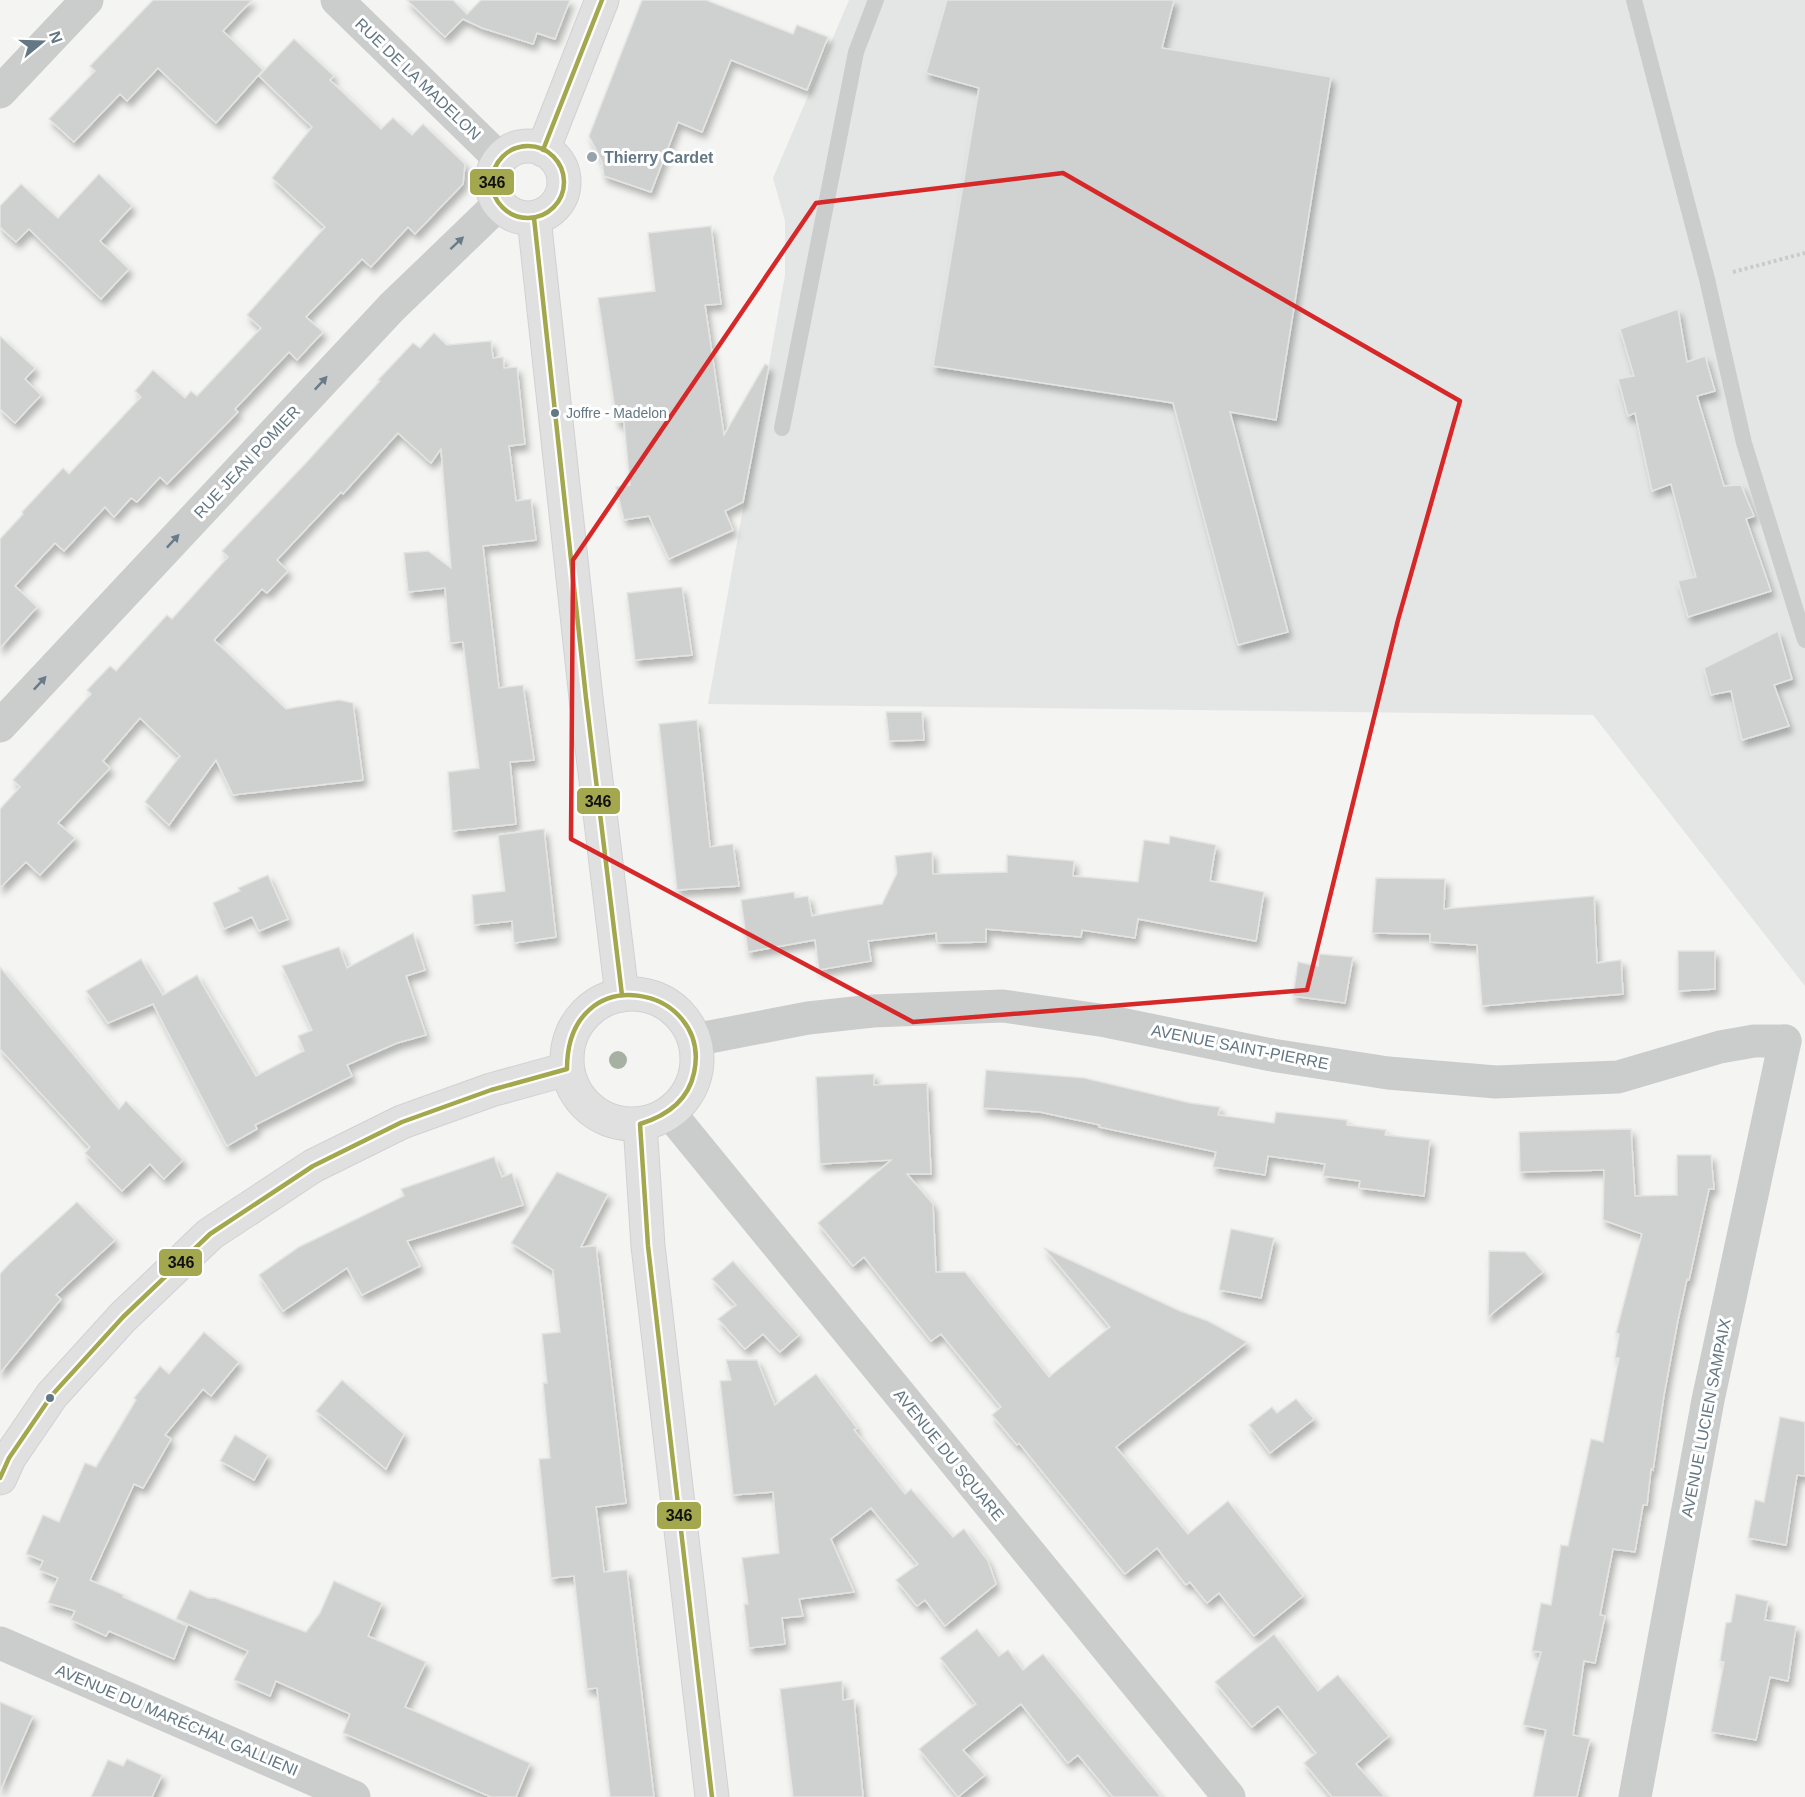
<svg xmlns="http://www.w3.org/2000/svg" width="1805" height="1797" font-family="Helvetica,sans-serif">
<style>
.built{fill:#e4e6e5}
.building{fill:#cfd0d0;stroke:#e4e4e2;stroke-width:1.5;filter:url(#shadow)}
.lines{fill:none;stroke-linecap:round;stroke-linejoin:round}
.secondary-casing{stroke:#d0d2d2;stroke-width:35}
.path{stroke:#cacacb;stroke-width:4;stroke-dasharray:3 3;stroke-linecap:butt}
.lane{stroke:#cbcdcd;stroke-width:16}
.street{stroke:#cbcdcd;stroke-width:33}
.secondary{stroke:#e0e0e0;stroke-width:33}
.bus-1-casing{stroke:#fff;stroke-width:9}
.bus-1{stroke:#a3a84f;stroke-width:4.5}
.tree{fill:#a7b1a3}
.oneway{fill:#687b88}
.marked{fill:none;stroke:#d62828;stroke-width:4.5;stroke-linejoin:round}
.poi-dot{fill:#96a3aa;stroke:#fff;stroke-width:2}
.bus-dot{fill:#637784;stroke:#fff;stroke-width:2}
.labels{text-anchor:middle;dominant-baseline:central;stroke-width:6;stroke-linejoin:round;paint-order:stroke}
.bus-label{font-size:14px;fill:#637784;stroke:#fff;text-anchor:start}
.street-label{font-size:16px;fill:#637784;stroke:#fff}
.poi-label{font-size:16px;font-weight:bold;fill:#637784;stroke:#fff;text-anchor:start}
.line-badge{stroke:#fff;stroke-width:2}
.pale-badge-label{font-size:16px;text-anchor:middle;font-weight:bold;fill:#111}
</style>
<defs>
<filter id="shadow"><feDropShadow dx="3.5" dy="6" stdDeviation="3" flood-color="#0004"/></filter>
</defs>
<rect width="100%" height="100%" fill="#f4f4f2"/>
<path class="built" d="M849 0H1805V986L1593 715 708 704 785 275V221L773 178Z"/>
<g class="building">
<path d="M153 0H252L223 31 263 70 216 123 158 68 127 101 120 94 74 142 49 119 95 71 90 66Z"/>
<path d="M407 0H453L467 14 481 0H570L555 39 537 33 533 44 482 28 463 19 445 37Z"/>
<path d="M642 0H706L793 34 797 25 828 37 807 90 731 60 702 132 678 122 651 192 604 176 602 162 589 136Z"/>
<path d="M947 0H1174L1162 48 1331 77 1276 420 1230 412 1288 632 1238 645 1173 403 933 366 979 88 926 73Z"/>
<path d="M294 39 334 76 330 80 381 129 393 118 412 135 423 124 465 164 463 184 415 234 408 227 371 267 362 259 306 317 323 332 297 360 289 352 235 409 238 412 167 484 160 477 137 502 131 498 114 517 105 507 64 551 55 543 15 586 37 607 0 648V539L23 514 22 512 63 468 69 474 141 397 135 391 153 370 185 398 191 391 197 396 261 328 247 315 325 227 272 178 312 127 259 76Z"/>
<path d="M99 174 132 206 100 241 129 269 101 299 29 229 16 242 0 227V206L21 184 58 218Z"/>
<path d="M711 226 721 304 705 305 724 435 765 364 769 366 743 502 725 511 733 530 669 559 649 516 624 520 616 487 630 485 624 422H617L598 298 655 291 648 233Z"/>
<path d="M1678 309 1687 362 1705 356 1715 391 1697 396 1724 486 1741 485 1754 516 1746 519 1771 591 1688 617 1678 581 1696 577 1671 484 1652 491 1635 413 1628 416 1618 379 1634 376 1620 329Z"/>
<path d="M434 333 447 345 491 341 493 358 503 357 504 368 517 367 525 444 509 446 516 501 531 499 536 540 483 546 499 688 523 685 534 760 510 762 516 824 452 831 448 772 479 768 463 642 450 643 445 588 408 592 404 553 428 551 451 568 441 449 431 463 398 433 343 494 341 492 277 560 288 571 267 593 262 589 214 640 286 709 339 700 353 703 363 780 233 795 216 760 169 825 145 802 180 756 140 718 103 761 110 768 58 823 75 838 40 875 26 862 0 888V809L20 787 13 780 91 694 87 690 110 666 116 671 167 615 172 619 228 557 222 551 306 463 380 381 378 380 413 343 420 348Z"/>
<path d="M0 336 35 368 25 379 41 395 15 423 0 409Z"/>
<path d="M682 587 692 655 635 660 627 593Z"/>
<path d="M1778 631 1792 679 1774 685 1789 726 1742 740 1731 691 1711 695 1704 668Z"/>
<path d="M886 712H922L924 740 889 741Z"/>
<path d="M697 720 710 847 733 844 739 886 677 890 659 724Z"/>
<path d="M544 829 556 937 514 943 512 921 474 925 472 895 505 891 498 835Z"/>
<path d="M1170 836 1216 845 1210 881 1264 892 1256 941 1138 919 1135 938 1082 930 1081 937 986 929V942L937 943 936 933 868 941 871 961 819 970 815 940 748 952 741 900 794 892 795 898 808 896 812 916 882 904 897 873 895 856 932 852 933 874 1007 872V855L1074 861 1073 876 1138 882 1144 840 1169 844Z"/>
<path d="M268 875 288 919 259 931 252 917 224 929 213 903 240 891 238 888Z"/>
<path d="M1376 878 1445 879 1444 909 1594 896 1597 963 1621 960 1623 994 1482 1006 1477 945 1430 942V934L1372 933Z"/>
<path d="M413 933 425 970 406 976 426 1035 397 1043 347 1065 352 1076 255 1125 257 1129 227 1146 153 1004 108 1023 86 991 141 959 163 995 197 975 256 1076 304 1051 298 1036 312 1030 282 966 339 947 347 968Z"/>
<path d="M1678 951H1715V989L1678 991Z"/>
<path d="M1319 954 1353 957 1345 1003 1293 996 1298 962 1318 966Z"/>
<path d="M0 967 119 1109 126 1101 183 1160 164 1179 150 1164 122 1191 85 1153 90 1147 0 1049Z"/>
<path d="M986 1070 1084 1078 1190 1103 1220 1107 1218 1115 1274 1123 1276 1112 1347 1120V1125L1386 1130 1385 1135 1430 1140 1424 1196 1359 1188 1360 1181 1323 1176 1325 1164 1268 1156 1265 1175 1213 1167 1216 1152 1099 1127 1100 1125 1040 1112 983 1108Z"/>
<path d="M874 1074V1085L927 1083 931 1174H907L933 1204 936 1272H965L1049 1377 1110 1327 1044 1248 1180 1311 1208 1321 1247 1342 1116 1447 1188 1534 1228 1501 1303 1596 1254 1636 1219 1593 1207 1603 1190 1582 1186 1585 1157 1548 1125 1574 1019 1443 1017 1445 992 1415 1001 1407 941 1334 931 1341 864 1257 853 1266 818 1223 891 1160 820 1164 816 1077Z"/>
<path d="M1631 1129 1635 1196 1677 1195V1155H1711L1714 1189H1709L1689 1280 1687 1279 1678 1320 1664 1395 1653 1470 1651 1469 1647 1505H1643L1635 1552 1613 1549 1600 1615 1605 1616 1595 1663 1584 1661 1573 1735 1590 1739 1577 1797H1533L1546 1730 1523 1725 1541 1652 1532 1651 1541 1603 1551 1605 1561 1545 1568 1546 1591 1439 1603 1442 1619 1358H1615L1619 1334 1616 1333 1642 1234 1603 1220 1604 1170 1520 1172 1519 1132Z"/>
<path d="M494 1157 502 1177 512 1173 523 1205 407 1241 420 1266 362 1295 347 1268 283 1311 259 1275 299 1247 404 1196 401 1189Z"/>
<path d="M557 1172 608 1194 581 1247 596 1246 626 1503 596 1507 604 1572 627 1570 654 1797H610L597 1688 587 1689 574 1576 551 1578 539 1459 550 1458 543 1383H547L542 1334 560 1332 553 1270 511 1243Z"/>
<path d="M77 1202 115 1240 56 1295 61 1299 0 1373V1274L9 1264Z"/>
<path d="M1231 1229 1274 1238 1261 1298 1219 1290Z"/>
<path d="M1489 1251 1525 1252 1543 1272 1488 1317Z"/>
<path d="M733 1261 799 1335 780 1352 763 1334 745 1349 718 1319 736 1305 712 1279Z"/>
<path d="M204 1332 239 1362 211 1396 203 1389 165 1435 171 1439 143 1488 134 1484 90 1580 124 1595 123 1597 187 1626 174 1659 109 1631 106 1636 71 1620 75 1611 48 1603 58 1578 39 1570 43 1561 26 1554 43 1515 59 1522 85 1463 96 1467 136 1400 134 1398 160 1366 169 1374Z"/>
<path d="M726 1360H757L775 1405 816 1374 857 1428 854 1430 905 1494 911 1489 953 1537 964 1529 988 1561 996 1584 945 1626 925 1600 917 1606 896 1580 918 1564 871 1508 831 1539 854 1592 799 1599 803 1616 782 1618 785 1644 749 1648 744 1604H748L742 1558 779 1553 773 1492 733 1495 720 1381 731 1380Z"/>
<path d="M342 1380 404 1434 386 1469 316 1411Z"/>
<path d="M1296 1399 1314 1419 1270 1453 1249 1425 1272 1407 1277 1413Z"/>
<path d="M1780 1417 1805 1422V1476L1797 1475 1786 1545 1748 1538 1755 1500 1764 1502Z"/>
<path d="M235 1435 268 1455 254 1480 220 1461Z"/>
<path d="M334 1581 382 1603 368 1636 426 1662 405 1707 530 1763 516 1797H491L343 1733 350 1714 276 1681 270 1696 234 1680 248 1651 176 1619 190 1590 208 1598H215L306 1632 320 1613Z"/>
<path d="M1736 1594 1768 1601 1765 1620 1796 1626 1788 1681 1770 1677 1756 1740 1711 1732 1724 1662 1720 1661 1726 1623 1731 1622Z"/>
<path d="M977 1629 999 1656 1008 1650 1023 1670 1043 1654 1161 1797H1113L1078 1755 1068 1763 1021 1704 963 1750 985 1775 958 1797 919 1749 976 1704 940 1658Z"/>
<path d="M1274 1634 1318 1691 1338 1675 1389 1736 1356 1764 1385 1797H1332L1304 1763 1316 1753 1278 1706 1252 1727 1215 1682Z"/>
<path d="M842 1681 843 1700 854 1699 863 1797H793L780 1689Z"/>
<path d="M0 1702 33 1716 0 1791Z"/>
<path d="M127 1759 162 1775 152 1797H91L108 1760 123 1766Z"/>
</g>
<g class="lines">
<g class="secondary-casing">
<g id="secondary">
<circle cx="528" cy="182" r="36"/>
<path d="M543 150 602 0"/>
<path d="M534 218 586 698 622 995"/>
<circle cx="632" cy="1059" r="65"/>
<path d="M640 1124 648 1246 712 1797"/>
<path d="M0 1478 9 1458 52 1395 123 1317 210 1234 313 1166 402 1122 491 1090 567 1069"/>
</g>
</g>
<path class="path" d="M1733 272 1805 253"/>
<g class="lane">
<path d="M1634 0 1707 279 1744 443 1805 640"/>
<path d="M782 428 856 52 876 0"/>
</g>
<g class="street">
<path d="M337 0 500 159"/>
<path d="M0 92 87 0"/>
<path d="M0 726 392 307 499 204"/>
<path d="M694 1040 808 1018 873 1011 1003 1006 1106 1021 1272 1055 1388 1073 1496 1082 1618 1077 1720 1047 1754 1041H1785"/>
<path d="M669 1112 1229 1797"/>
<path d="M0 1643 354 1797"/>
<path d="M1635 1797 1708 1400 1785 1041"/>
</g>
<use href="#secondary" class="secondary"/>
<g class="bus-1-casing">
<g id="bus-1">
<circle cx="528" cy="182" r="36"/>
<path d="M543 150 602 0"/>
<path d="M534 218 586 698 622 995"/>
<path d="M0 1478 9 1458 52 1395 123 1317 210 1234 313 1166 402 1122 491 1090 567 1069C567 956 713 985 694 1073 688 1101 666 1116 640 1124L648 1246 712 1797"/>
</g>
</g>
<use href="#bus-1" class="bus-1"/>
</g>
<circle class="tree" cx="618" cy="1060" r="9"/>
<defs><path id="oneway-solid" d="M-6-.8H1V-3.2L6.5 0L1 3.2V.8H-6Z" transform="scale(1.5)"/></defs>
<g class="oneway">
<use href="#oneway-solid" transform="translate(457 243) rotate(-43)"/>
<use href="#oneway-solid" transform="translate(321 383) rotate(-47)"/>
<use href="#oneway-solid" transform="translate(173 541) rotate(-47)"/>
<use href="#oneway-solid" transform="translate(40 683) rotate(-47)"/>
</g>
<path class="marked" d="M1063 173 1460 401 1398 620 1307 990 913 1022 571 839 573 560 816 203Z"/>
<circle class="poi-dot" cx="592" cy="157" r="6"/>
<g class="bus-dot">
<circle cx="555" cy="413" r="5"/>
<circle cx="50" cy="1398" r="5"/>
</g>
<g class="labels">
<g class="bus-label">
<text x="566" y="413">Joffre - Madelon</text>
</g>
<g class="street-label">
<text transform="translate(418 79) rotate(44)">RUE DE LA MADELON</text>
<text transform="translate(247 462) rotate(-47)">RUE JEAN POMIER</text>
<text transform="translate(1240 1047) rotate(11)">AVENUE SAINT-PIERRE</text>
<text transform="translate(1706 1418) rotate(-79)">AVENUE LUCIEN SAMPAIX</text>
<text transform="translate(949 1455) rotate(51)">AVENUE DU SQUARE</text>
<text transform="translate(177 1720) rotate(23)">AVENUE DU MARÉCHAL GALLIENI</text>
</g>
<g class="poi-label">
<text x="604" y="157">Thierry Cardet</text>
</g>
</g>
<g class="line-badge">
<rect x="469" y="168" width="46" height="28" rx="6" fill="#a3a84f"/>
<rect x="576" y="787" width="45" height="28" rx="6" fill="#a3a84f"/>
<rect x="158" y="1248" width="45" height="29" rx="6" fill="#a3a84f"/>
<rect x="656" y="1501" width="46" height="29" rx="6" fill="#a3a84f"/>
</g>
<g class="pale-badge-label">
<text x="492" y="188">346</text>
<text x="598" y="807">346</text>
<text x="181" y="1268">346</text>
<text x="679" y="1521">346</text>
</g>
<g transform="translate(42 42) rotate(71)" stroke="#ffffff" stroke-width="4.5" paint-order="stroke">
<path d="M0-4.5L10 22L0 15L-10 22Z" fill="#637784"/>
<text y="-9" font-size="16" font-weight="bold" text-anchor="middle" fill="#637784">N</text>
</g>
</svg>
